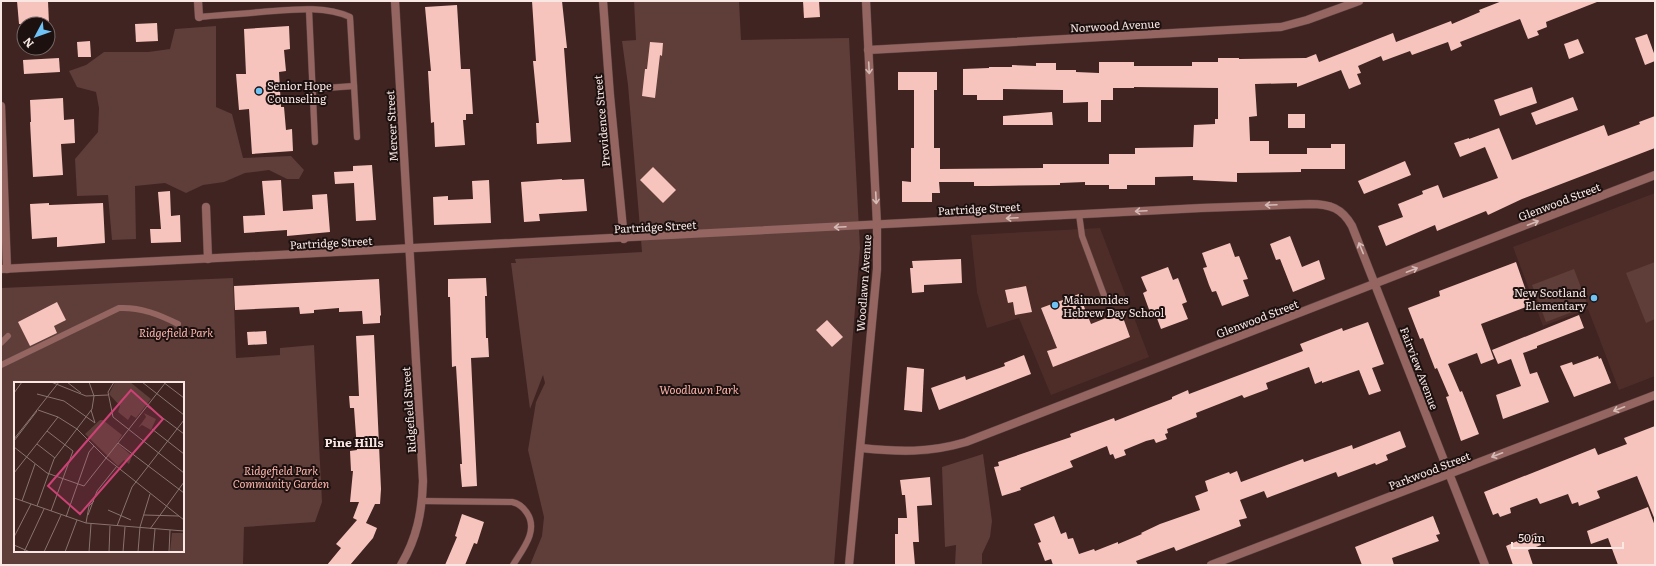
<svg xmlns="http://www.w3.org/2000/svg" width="1656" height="566" font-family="Literata,serif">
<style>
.built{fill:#4e2d29}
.green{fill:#5f3d39;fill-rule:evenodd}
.building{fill:#f7c4bd}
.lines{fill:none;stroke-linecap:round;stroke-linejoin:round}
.service-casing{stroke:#5d4340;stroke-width:7}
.minor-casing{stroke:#5d4340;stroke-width:9}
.service{stroke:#956661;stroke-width:6}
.minor{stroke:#956661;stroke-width:8}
.oneway{stroke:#d6bab6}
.poi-dot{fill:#6fc2f4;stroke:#1d1110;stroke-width:1.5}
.labels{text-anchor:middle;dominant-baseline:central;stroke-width:4;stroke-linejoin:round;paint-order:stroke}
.street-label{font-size:11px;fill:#f9e7e4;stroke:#1d1110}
.poi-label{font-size:11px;fill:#f9e7e4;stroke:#1d1110;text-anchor:start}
.park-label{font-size:11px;font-style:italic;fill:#fbb5ac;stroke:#1d1110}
.neighbourhood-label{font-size:12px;font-weight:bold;fill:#f9e7e4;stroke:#1d1110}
.inset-road{fill:none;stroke:#89726f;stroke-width:1}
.view{fill:#cd4176;fill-opacity:0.15;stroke:#cd4176;stroke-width:2}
.inset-edge{fill:none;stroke:#f9e7e4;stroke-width:2}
</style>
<rect width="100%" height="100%" fill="#3f2421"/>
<g class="built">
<path d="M1655 193V376L1619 390 1588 309 1543 326 1513 247Z"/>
<path d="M1100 228 1149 357 1051 395 1019 318 987 328 977 292 971 235Z"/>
</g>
<g class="green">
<path d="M634 1H739L741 40 849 38 860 248 834 565H530L542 536 544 517 528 450 536 402 545 383 543 375 530 409 511 263H516L515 259 642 252 628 85 622 41 636 40Z"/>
<path d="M216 26V107L232 114 243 158 291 156 304 170 299 179H287L269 170 245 173 224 182 203 185 186 193 165 183 135 186 136 239 112 240 108 195 77 196 75 159 98 132 99 108 96 92 77 87 69 71 86 65 104 52H148L170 49 175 29Z"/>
<path d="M1655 262V319L1646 323 1626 273Z"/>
<path d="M1574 269 1588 306 1546 322 1532 285Z"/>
<path d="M233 278 236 358 280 355V348L314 345 322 502 315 522 244 527 243 565H1V288ZM15 383H183V551H15Z"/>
<path d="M983 454 992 521 990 537 982 554V565H955L956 545 945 547 942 467Z"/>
</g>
<g class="building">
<path d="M17 1H48L49 24H19Z"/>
<path d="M532 1H562L567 48H564L571 142 537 144 536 123H539L533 61H536Z"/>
<path d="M803 1H819L820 17 804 18Z"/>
<path d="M1502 1 1597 2 1546 22 1547 27 1537 31 1539 35 1528 39 1520 19 1460 42 1462 46 1451 51 1448 42 1412 55 1410 51 1383 61 1381 56 1358 66 1361 73 1357 74 1361 84 1349 89 1341 70 1297 87V83L1255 84 1257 116 1249 117 1250 141H1269V154H1307V148H1331V144H1345V169H1301V172L1237 173V182L1193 180V176L1155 177V185H1127V189H1109V185H1085V182L1060 183V185L988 186H974V182H939L940 193H932V202H902V181L911 182V148H914V90H898V72H937V90H934V148H940V169L1043 168V164H1109V154H1135V148L1193 147 1194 125 1215 124V119H1218V88L1134 87V88H1113V100H1101V122H1088V102L1063 103V90L1003 89V100H977V95H963V69L989 68V67H1012V65L1036 66V63H1056V70H1076V72L1099 73V62H1134V66H1192V62H1218V58H1239V59L1306 58 1316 54 1319 62 1393 33 1396 42 1451 21 1452 24 1480 12 1479 10Z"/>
<path d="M457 5 461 69H470L473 114H466V120H463L465 145 435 147 434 122 431 123 428 71H431L425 7Z"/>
<path d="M157 23 158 41 136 42 135 24Z"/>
<path d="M289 26 290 49 284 50 286 71 279 72 281 107H284L286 130 292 129 293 151 252 154 249 109 239 110 236 74H246L244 29Z"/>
<path d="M1647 34 1655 56V61L1645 65 1635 38Z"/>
<path d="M1578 39 1584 53 1569 59 1564 44Z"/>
<path d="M90 41 91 57H78L77 42Z"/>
<path d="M650 42 663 43 662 56 660 55 655 98 642 96 645 69H647Z"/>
<path d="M59 58 60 72 24 74 23 60Z"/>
<path d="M1532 87 1537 103 1500 116 1494 100Z"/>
<path d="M1573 97 1578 110 1536 125 1531 113Z"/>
<path d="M63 98 64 120 74 119 75 143 61 144 63 175 33 177 30 122H31L30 100Z"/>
<path d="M1052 112 1053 125H1003V116Z"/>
<rect x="1288" y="114" width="17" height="14"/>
<path d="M1655 116V148L1522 199 1488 215 1486 211 1437 231 1435 225 1386 246 1378 226 1403 217 1398 204 1423 194 1422 191 1438 185 1443 198 1498 178 1485 147 1460 157 1454 143 1469 138V139L1499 128 1512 160 1604 125 1608 136 1640 124 1639 122Z"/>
<path d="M1405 161 1411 175 1364 194 1358 181Z"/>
<path d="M372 165 376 220 356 221 354 183 335 184 334 172 353 171V166Z"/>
<path d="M653 167 676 190 663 203 640 180Z"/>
<path d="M562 179V180L584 179 587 211 539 214 540 221 524 222 521 182Z"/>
<path d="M281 180 283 211 313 209 312 195 327 194 330 232 287 236V230L244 233 243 216 265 215 262 181Z"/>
<path d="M489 180 491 223 434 225 433 197 448 196V200L473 199 472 181Z"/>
<path d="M170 191 171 216 180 215 181 242 151 243 150 229H161L158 192Z"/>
<path d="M49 203V205L103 203 105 243 57 247V237L32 239 30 204Z"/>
<path d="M1290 236 1302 267 1319 260 1325 279 1293 292 1280 259 1276 260 1270 244Z"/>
<path d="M1230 243 1235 257 1239 256 1248 279 1243 280 1249 296 1222 306 1216 291 1212 292 1209 285 1203 268 1207 267 1202 253Z"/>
<path d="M961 259 962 283 924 285V292L912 293 910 268H913L912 261Z"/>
<path d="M1516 262 1531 305 1481 324 1494 359 1481 364 1477 353 1448 364 1460 392 1462 391 1479 434 1461 441 1446 397 1449 396 1437 368 1435 369 1423 338 1420 339 1408 308 1440 296 1439 291Z"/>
<path d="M1168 267 1173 280 1178 278 1187 302 1182 304 1188 319 1161 329 1155 313 1151 315 1143 293 1147 291 1141 277Z"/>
<path d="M486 278 487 296H485L486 338H488L489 357 471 358 477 486 462 487 460 464H462L456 366 452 367 450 297H448V279Z"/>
<path d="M379 279 381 315 380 316V323L363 324 362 311 339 312V308L314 310V313L300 314 299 307 235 310 234 286Z"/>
<path d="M1026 286 1032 312 1015 315 1013 302 1008 303 1005 290Z"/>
<path d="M1079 294 1091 324 1121 312 1130 337 1053 367 1047 351 1057 348 1041 308Z"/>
<path d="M57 302 66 320 54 326 57 333 30 346 18 322Z"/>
<path d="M1579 315 1584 328 1537 346V348L1523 353 1530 374 1537 372 1549 402 1503 419 1496 395 1521 386 1511 359 1498 364 1492 350Z"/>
<path d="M827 320 843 337 832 347 816 330Z"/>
<path d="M1368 322 1384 364 1372 368 1381 391 1369 395 1359 370 1322 383V381L1315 384 1309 367 1266 383 1268 389 1244 398 1242 395 1196 413 1197 417 1167 429 1168 433 1165 434 1167 439 1156 443 1154 439 1146 441 1124 450 1126 455 1115 459 1113 454 1110 455 1107 446 1070 461 1073 467 1020 488 1021 490 1002 496 994 467 999 466 998 462 1071 437 1070 434 1114 418 1115 421 1151 407 1172 399V397L1188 390 1189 394 1303 351 1300 344 1342 328 1343 331Z"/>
<path d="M266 331 267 344 248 345 247 332Z"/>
<path d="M374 335 381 489 380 504H375L366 523 377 528 373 538 350 565H327L341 548 336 544 357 520 353 518 359 502H350L353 471H351L350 451 357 450 354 408H350L349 396H359L356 336Z"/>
<path d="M1024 355 1031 374 939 410 931 388 965 376 966 380 1005 366 1004 363Z"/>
<path d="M1598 356 1599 359 1601 358 1611 383 1574 397 1560 366 1572 362 1573 365Z"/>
<path d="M907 367 924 369 922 412 904 410Z"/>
<path d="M1655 426V520L1637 476 1597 491 1600 498 1579 506 1578 502 1572 504 1568 494 1540 504 1537 498 1510 508 1511 513 1500 517 1498 513 1493 515 1484 492 1595 448 1598 455 1627 444 1624 438Z"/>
<path d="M1400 431 1406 447 1386 455 1388 460 1376 465 1375 463 1338 477 1336 472 1267 498 1264 491 1240 500 1247 518 1239 520 1241 526 1176 551 1174 547 1136 561 1138 565H1053L1051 559 1045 561 1038 543 1041 542 1034 524 1054 516 1061 534 1066 532 1068 539 1073 538 1079 554 1094 549 1095 551 1118 542V544L1142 534 1141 533 1160 524 1200 510 1195 496 1208 491 1205 481 1229 472 1230 474 1237 471 1241 482 1303 459 1304 462 1352 445 1353 449Z"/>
<path d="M930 477 932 505 917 506 919 542H913L915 565H895V534H898V518H907L905 495H902L900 480Z"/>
<path d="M1648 507 1655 526V565H1618L1608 538 1591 544 1587 531Z"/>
<path d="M462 514 484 522 477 544 474 543 465 565H445L457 537 455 536Z"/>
<path d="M1433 516 1440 534 1436 535 1439 541 1392 558 1394 565H1362L1355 547Z"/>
<path d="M1536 533 1541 545 1528 550 1533 565H1513L1506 546Z"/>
</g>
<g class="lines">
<g class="service-casing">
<g id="service">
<path d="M309 10 315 142"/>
<path d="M199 17C220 15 240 14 261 12 290 10 323 5 350 17L357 137"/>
<path d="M312 89 354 86"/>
<path d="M1079 214 1082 236 1105 298"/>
<path d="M1 343 8 336"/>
<path d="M1 365 119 308C141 307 160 315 178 324"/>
<path d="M422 501 512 502C518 503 523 507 527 513 539 531 522 550 513 565"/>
</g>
</g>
<g class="minor-casing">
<g id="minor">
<path d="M198 1 199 17"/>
<path d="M395 1 423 481C422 512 417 538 401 565"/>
<path d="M603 1 610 96 624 239"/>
<path d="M868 50 1281 27 1307 20 1359 1"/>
<path d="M1 106 7 269"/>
<path d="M206 207 208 259"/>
<path d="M1 269 1201 208 1310 204C1330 204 1342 208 1352 226L1485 565"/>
<path d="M861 448C899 452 929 453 966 442L1655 175"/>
<path d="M849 565 877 269V225L866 1"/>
<path d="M1211 565 1655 395"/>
</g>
</g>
<use href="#service" class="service"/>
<use href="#minor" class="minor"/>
</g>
<defs><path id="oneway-shaft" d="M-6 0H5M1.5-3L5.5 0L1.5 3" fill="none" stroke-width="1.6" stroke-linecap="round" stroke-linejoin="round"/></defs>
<g class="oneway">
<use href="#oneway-shaft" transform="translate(869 68) rotate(87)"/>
<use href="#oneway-shaft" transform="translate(876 198) rotate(87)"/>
<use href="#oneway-shaft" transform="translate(1271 205) rotate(178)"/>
<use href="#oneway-shaft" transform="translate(1141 211) rotate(177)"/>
<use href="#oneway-shaft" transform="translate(1012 218) rotate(177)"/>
<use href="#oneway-shaft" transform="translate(1533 223) rotate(-21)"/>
<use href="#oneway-shaft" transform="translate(840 227) rotate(177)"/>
<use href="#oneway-shaft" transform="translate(1361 248) rotate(-112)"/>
<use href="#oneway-shaft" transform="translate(1412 270) rotate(-21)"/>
<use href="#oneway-shaft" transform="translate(1619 409) rotate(159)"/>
<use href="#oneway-shaft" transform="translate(1497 455) rotate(159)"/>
</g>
<g class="poi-dot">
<circle cx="259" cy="91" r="4"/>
<circle cx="1594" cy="298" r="4"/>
<circle cx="1055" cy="305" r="4"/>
</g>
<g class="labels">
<g class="street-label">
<text transform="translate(1115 25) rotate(-3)">Norwood Avenue</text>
<text transform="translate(601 121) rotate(-95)">Providence Street</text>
<text transform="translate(391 126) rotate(-93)">Mercer Street</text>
<text transform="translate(1559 201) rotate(-21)">Glenwood Street</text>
<text transform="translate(979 208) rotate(-3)">Partridge Street</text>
<text transform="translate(655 226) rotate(-3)">Partridge Street</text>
<text transform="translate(331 242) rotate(-3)">Partridge Street</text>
<text transform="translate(863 283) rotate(-86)">Woodlawn Avenue</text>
<text transform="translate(1257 318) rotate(-21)">Glenwood Street</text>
<text transform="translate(1420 368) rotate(69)">Fairview Avenue</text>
<text transform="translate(408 410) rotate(-94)">Ridgefield Street</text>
<text transform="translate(1429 470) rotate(-21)">Parkwood Street</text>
</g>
<g class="poi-label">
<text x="267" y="85">Senior Hope<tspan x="267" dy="13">Counseling</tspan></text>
<text x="1586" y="292" text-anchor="end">New Scotland<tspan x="1586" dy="13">Elementary</tspan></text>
<text x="1063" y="299">Maimonides<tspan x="1063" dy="13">Hebrew Day School</tspan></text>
</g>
<g class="park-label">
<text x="176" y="332">Ridgefield Park</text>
<text x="699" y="389">Woodlawn Park</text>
<text x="281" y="470">Ridgefield Park<tspan x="281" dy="13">Community Garden</tspan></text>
</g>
<g class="neighbourhood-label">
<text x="354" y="442">Pine Hills</text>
</g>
</g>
<g transform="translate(14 382)">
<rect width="170" height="170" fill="#3f2421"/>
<path d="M101 0H116L137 17 122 36 117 33 114 38 104 30 106 24 95 12ZM130 31 142 37 137 48 128 43 124 46 132 35ZM86 38H89L108 53 103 61 118 74 115 82 110 78 104 84 71 52ZM158 151H170V170L156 169Z" fill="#5f3d39"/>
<path class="inset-road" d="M37 0 72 14 94 13M53 0 67 11M100 0 94 10 99 35 170 91M128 0 170 33M149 0 170 16M0 11 8 0M23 12 50 19 81 41 77 28M133 24 170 52M24 28 44 35 63 47 92 76 170 138M138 47 170 72M33 49 59 69 37 129M0 57 45 0M0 59 23 29M104 61 170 111M23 62 41 76M0 65 33 91 70 104 152 0M0 91 44 35M0 116 72 141 170 149M8 119 21 82M23 124 40 77 78 27 80 14 75 0M94 128 117 138M74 133 83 109 103 84M130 133 165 134M52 135 75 70 80 64M72 141 75 124 80 119M103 144 118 105 170 38M136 147 170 100M0 155 17 122M0 163 16 170M10 170 30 127M30 170 47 133M51 170 63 138M75 170 77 142M95 170 96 144M109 170 111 145M124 170 126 145 136 112M139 170 141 147M155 170 156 148"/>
<path class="view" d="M117 8 149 37 66 132 34 104Z"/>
<rect width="170" height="170" class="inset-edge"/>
</g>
<rect width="1656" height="566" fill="none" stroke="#f9e7e4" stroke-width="4"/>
<g transform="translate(36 36) rotate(229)"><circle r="19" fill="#1d1110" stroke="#756765"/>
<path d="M0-3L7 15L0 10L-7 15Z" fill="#6fc2f4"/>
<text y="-6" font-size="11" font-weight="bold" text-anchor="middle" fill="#f9e7e4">N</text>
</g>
<path d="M1512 542v6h111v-6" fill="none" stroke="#f9e7e4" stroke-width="2"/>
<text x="1518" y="542" font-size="12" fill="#f9e7e4" stroke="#1d1110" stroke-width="3" paint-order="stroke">50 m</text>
</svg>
